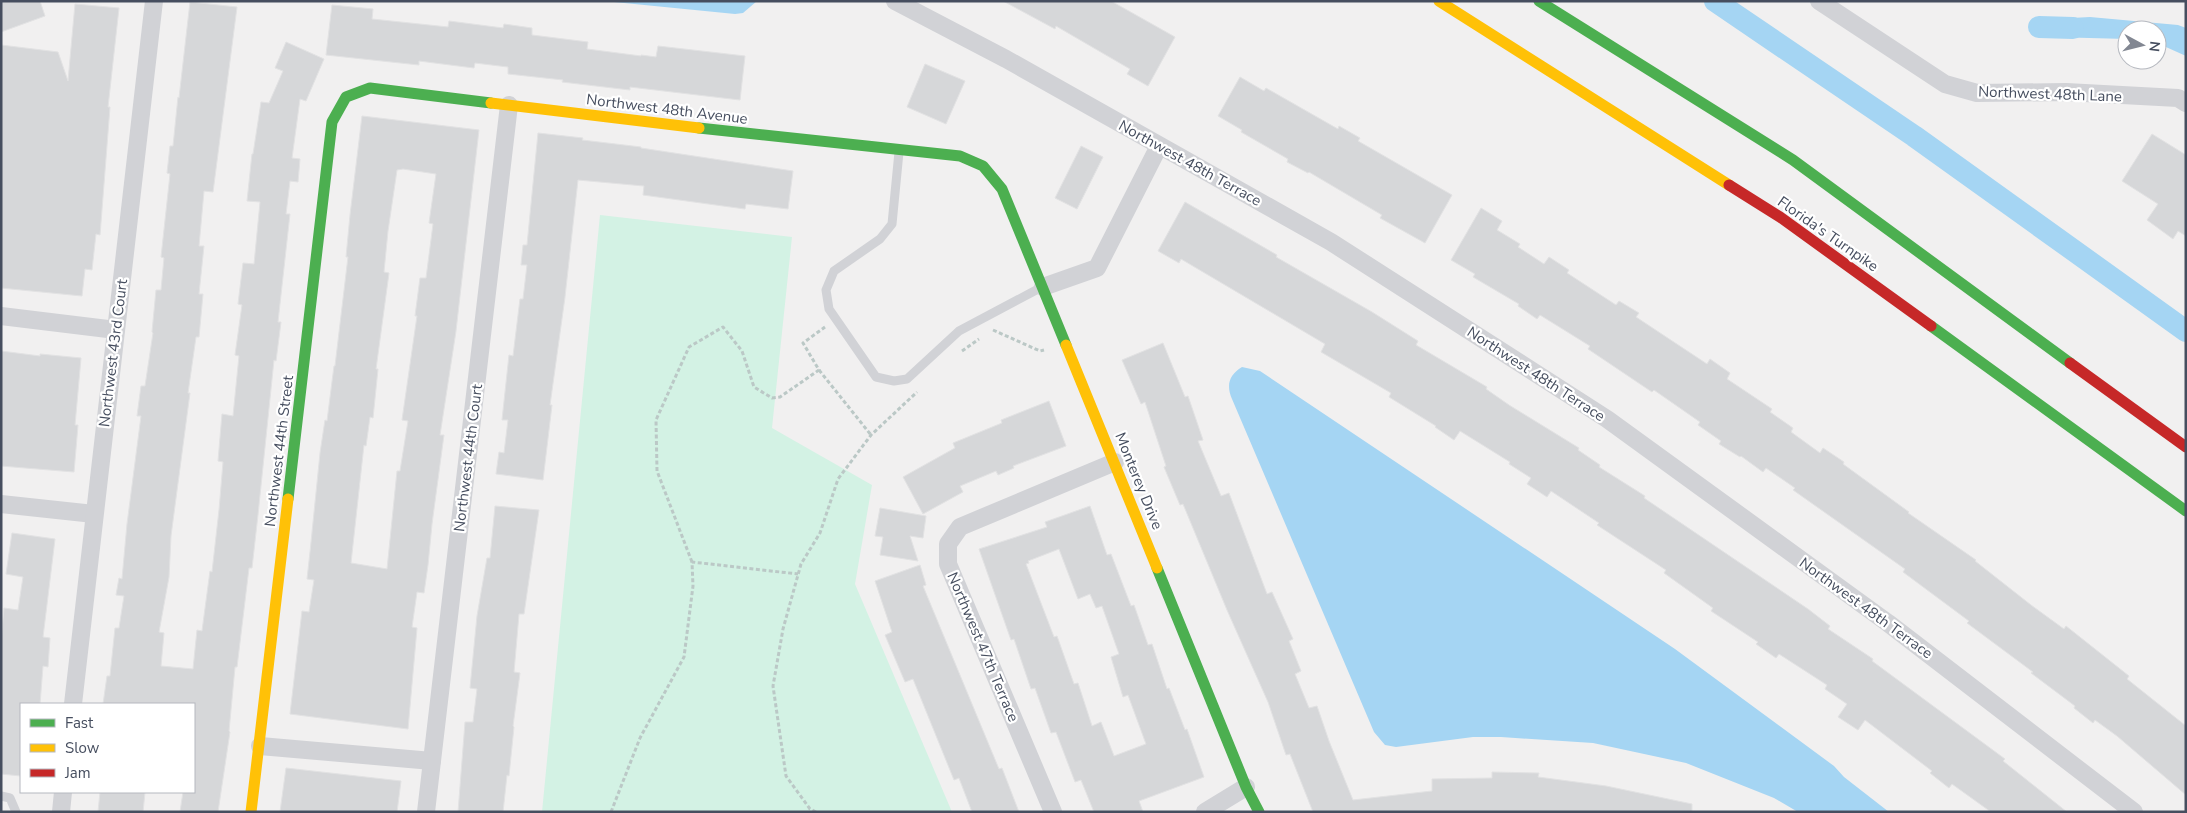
<svg xmlns="http://www.w3.org/2000/svg" width="2187" height="813" font-family="'Nunito Sans',sans-serif">
<style>
.green{fill:#d3f2e4}
.water{fill:#a5d5f3}
.lines{fill:none;stroke-linecap:round;stroke-linejoin:round}
.canal{stroke:#a5d5f3;stroke-width:22}
.building{fill:#d6d7d9;stroke:#e2e2e3;fill-rule:evenodd}
.path{stroke:#bbc8c6;stroke-width:3;stroke-dasharray:4 2.5;stroke-linecap:butt}
.lane{stroke:#d1d2d6;stroke-width:9}
.street{stroke:#d1d2d6;stroke-width:18}
.fast{stroke:#4caf50;stroke-width:11}
.slow{stroke:#ffc107;stroke-width:11}
.jam{stroke:#c62828;stroke-width:11}
.labels{text-anchor:middle;dominant-baseline:central;stroke-width:4.5;stroke-linejoin:round;paint-order:stroke}
.street-label{font-size:15px;fill:#464e5f;stroke:#fff}
</style>
<rect width="100%" height="100%" fill="#f1f0f0"/>
<path class="green" d="M600 215 792 237 772 428 872 485 855 584 952 812H542Z"/>
<g class="water">
<path d="M604 1H757L743 13 735 14Z"/>
<path d="M2090 17 2178 25 2186 28V56L2157 43V30H2127V39L2051 37 2035 20Z"/>
<path d="M1242 367 1260 371 1675 649 1834 766 1844 777 1889 812H1798L1774 798 1686 763 1593 743 1501 737H1473L1396 747 1385 745 1374 732 1232 399C1226 385 1229 375 1242 367Z"/>
</g>
<g class="lines">
<g class="canal">
<path d="M1715 1 1914 136 2186 331"/>
<path d="M2039 27 2073 28"/>
</g>
</g>
<g class="building">
<path d="M1 1H40L45 16 1 32Z"/>
<path d="M1003 1H1111L1175 37 1148 86 1127 74 1130 69 1056 26 1055 29Z"/>
<path d="M190 2 237 7 213 192 204 191 199 246H204L199 294H203L199 337H196L188 393H190L171 536 169 577 159 632 164 633 161 666 193 669 197 630 202 631 210 571 212 572 219 510 223 462 218 461 222 414 233 416 239 356 235 355 242 305 238 304 243 263 254 264 260 202 247 201 252 154H253L261 102 269 103 283 71 275 68 286 42 324 59 306 101 300 99 292 158 300 159 298 182 290 181 286 214H290L278 322H281L276 361 274 360 258 515 252 568H249L237 667H235L229 731 230 732 218 812H180L183 792H194V704H103L107 676H110L115 628H119L124 596 116 595 119 578 122 579 127 524 141 416H137L141 386H145L153 333 152 332 156 290H161L164 258 161 257 170 174 167 173 170 146H173L178 97 179 98Z"/>
<path d="M75 4 119 8 108 107H110L100 235 96 234 92 270 85 269 82 296 1 288V45L58 52 68 81Z"/>
<path d="M332 5 373 9 372 19 448 27 449 21 503 28 504 24 532 28V35L588 42 587 49 641 56V55L656 57 658 46 745 56 740 100 630 87V90L562 82 563 80 508 74V67L475 63 474 68 419 61V65L326 55Z"/>
<path d="M925 64 965 81 946 124 907 107Z"/>
<path d="M1240 77 1264 91 1266 88 1338 129 1339 126 1360 138 1358 141 1452 195 1425 243 1380 218 1382 215 1309 172 1308 173 1287 162 1288 159 1241 132 1242 130 1218 116Z"/>
<path d="M362 116 479 130 456 331 440 435H444L432 524 428 565 424 593 417 592 412 627 417 628 408 729 290 714 302 611 309 612 314 580 307 579 310 552 320 453 325 420 327 421 334 366H335L348 257H346L350 215ZM403 169 436 174 429 223 433 224 426 278H420L415 316H417L402 420 408 421 400 471H397L387 569 351 563 364 445 366 446 370 417 373 418 378 369H376L389 273 384 272 388 231 397 170Z"/>
<path d="M538 133 583 138 582 140 641 147V148L793 171 788 209 746 204 745 209 643 195 644 186 578 180 565 297 550 405H552L543 480 496 474 499 452 504 453 508 420H502L509 355 513 356 520 299H523L527 265H521L523 245H527Z"/>
<path d="M2152 134 2186 155V236L2178 231 2173 239 2147 220 2158 204 2122 181Z"/>
<path d="M1081 146 1103 157 1077 209 1055 198Z"/>
<path d="M1185 202 1277 255 1276 257 1372 312 1418 341 1416 345 1487 387 1486 389 1509 405 1579 448 1578 450 1600 465 1599 467 1645 496 1644 498 1808 609 1830 626 1828 629 1873 659 1872 661 2005 759 2003 761 2067 812H1991L1952 784 1949 788 1930 773 1932 771 1865 720 1858 730 1838 717 1847 704 1825 689 1827 685 1779 654 1776 658 1756 644 1758 642 1711 611 1713 608 1664 573 1666 570 1597 525 1599 523 1551 491 1547 497 1527 484 1531 478 1509 464 1510 462 1460 431 1454 440 1435 427 1436 426 1389 397 1391 393 1321 352 1325 344 1181 259 1179 263 1158 251Z"/>
<path d="M1481 208 1502 221 1497 230 1520 244 1518 247 1544 264 1549 257 1569 270 1567 273 1616 305 1619 301 1639 313 1636 317 1707 364 1710 359 1730 373 1727 379 1772 409 1770 412 1793 428 1791 432 1820 453 1823 448 1844 462 1843 464 1909 512 1908 513 1976 560 1975 561 2031 605 2064 629 2066 626 2129 676 2127 679 2186 726V795L2117 736 2095 720 2093 723 2074 708 2075 706 2031 673 2033 672 1967 623 1969 621 1903 572 1905 569 1793 490 1795 488 1766 468 1763 472 1741 456 1740 457 1719 444 1721 441 1698 425 1700 422 1654 390 1652 392 1588 349 1590 346 1540 315 1537 319 1518 306 1519 304 1473 277 1475 274 1451 260Z"/>
<path d="M1163 343 1185 397 1188 396 1203 440 1198 441 1221 496 1229 493 1267 594 1272 592 1293 639 1289 641 1301 671 1295 674 1309 708 1317 706 1329 741 1353 800 1432 791V779L1492 778V772L1539 773 1538 777 1606 786 1692 804V812H1313L1290 754 1286 755 1268 702 1227 610 1183 504 1180 505 1164 467 1166 466 1145 402 1141 404 1122 360Z"/>
<path d="M1 351 40 356V354L81 358 75 425H78L74 472 1 466Z"/>
<path d="M1049 401 1066 446 1013 466 1014 468 998 475 996 471 960 486 963 492 923 514 903 477 955 448 953 443 1002 423 1001 420Z"/>
<path d="M495 506 539 510 524 614H519L514 672 520 673 513 726 514 727 509 776 507 775 503 812H458L465 722H473L477 689 470 688 477 616 487 558H490Z"/>
<path d="M1090 506 1107 555 1111 554 1131 606 1134 605 1148 645 1152 644 1167 689 1169 688 1185 730 1187 729 1204 777 1139 801 1143 812H1094L1081 780 1075 782 1056 732 1051 733 1035 688 1031 689 1014 639 1011 640 979 549 1047 527 1045 522ZM1059 549 1078 599 1090 594 1096 608 1102 606 1119 654 1111 657 1123 697 1128 695 1146 744 1114 756 1101 722 1092 726 1078 683 1074 684 1057 636 1054 637 1026 564 1029 563 1028 561Z"/>
<path d="M880 508 926 516 923 538 910 536 918 561 880 555 883 537 875 536Z"/>
<path d="M12 533 55 539 43 637 50 638 48 667 43 666 40 704H21V776L1 774V642L4 608 18 610 23 577 6 574Z"/>
<path d="M920 565 926 585 923 586 999 769 1002 768 1019 812H972L959 778 954 780 913 679 905 682 885 635 892 632 875 581Z"/>
<path d="M286 768 401 781 397 812H280Z"/>
<path d="M100 792H145L143 812H98Z"/>
</g>
<g class="lines">
<g class="path">
<path d="M993 330 1040 351 1044 350"/>
<path d="M962 351 979 339"/>
<path d="M819 370 871 435"/>
<path d="M692 562 657 471 656 420 689 347 723 327 742 351 754 387 772 398 780 397 819 370 803 343 825 327"/>
<path d="M611 812 640 738 684 657 693 586 692 562 798 574"/>
<path d="M816 812 810 809 786 776 773 686 783 629 801 564 820 533 838 479 871 435 917 392"/>
</g>
<g class="lane">
<path d="M899 152 892 224 880 239 834 271 826 290 829 309 876 377 894 381 907 379 959 331 1040 288"/>
<path d="M1 796 10 798 16 812"/>
</g>
<g class="street">
<path d="M895 1 1006 59 1331 242 1607 419 1888 623 2134 812"/>
<path d="M1819 1 1945 84 1977 93 2066 92 2178 98 2186 103"/>
<path d="M1043 287 1097 268 1159 146"/>
<path d="M1 316 116 330"/>
<path d="M1 504 94 514"/>
<path d="M73 704 154 1"/>
<path d="M260 746 432 761"/>
<path d="M61 812 63 792"/>
<path d="M426 812 509 105"/>
<path d="M1053 812 948 564V544L960 527 1115 462"/>
<path d="M1205 812 1246 787"/>
</g>
<g class="fast">
<path d="M1539 1 1793 160 2070 363"/>
<path d="M699 128 960 156 983 166 1002 189 1066 345"/>
<path d="M1931 326 2186 511"/>
<path d="M288 499 332 122 346 97 370 88 491 103"/>
<path d="M1157 568 1246 787 1259 812"/>
</g>
<g class="slow">
<path d="M1439 1 1729 185"/>
<path d="M491 103 699 128"/>
<path d="M1066 345 1157 568"/>
<path d="M251 812 288 499"/>
</g>
<g class="jam">
<path d="M1729 185 1780 217 1931 326"/>
<path d="M2070 363 2186 447"/>
</g>
</g>
<g class="labels">
<g class="street-label">
<text transform="translate(2050 94) rotate(2)">Northwest 48th Lane</text>
<text transform="translate(667 109) rotate(7)">Northwest 48th Avenue</text>
<text transform="translate(1190 163) rotate(29)">Northwest 48th Terrace</text>
<text transform="translate(1828 234) rotate(35)">Florida's Turnpike</text>
<text transform="translate(113 353) rotate(-83)">Northwest 43rd Court</text>
<text transform="translate(1536 374) rotate(33)">Northwest 48th Terrace</text>
<text transform="translate(279 451) rotate(-83)">Northwest 44th Street</text>
<text transform="translate(468 458) rotate(-83)">Northwest 44th Court</text>
<text transform="translate(1139 481) rotate(68)">Monterey Drive</text>
<text transform="translate(1866 608) rotate(36)">Northwest 48th Terrace</text>
<text transform="translate(983 647) rotate(67)">Northwest 47th Terrace</text>
</g>
</g>
<rect width="2187" height="813" fill="none" stroke="#464e5f" stroke-width="5"/>
<rect x="20" y="703" width="175" height="90" fill="#ffffff" stroke="#b5b8bf"/>
<rect x="30" y="719" width="25" height="8" fill="#4caf50" stroke="#b5b8bf"/>
<text x="65" y="728" font-size="15" fill="#464e5f">Fast</text>
<rect x="30" y="744" width="25" height="8" fill="#ffc107" stroke="#b5b8bf"/>
<text x="65" y="753" font-size="15" fill="#464e5f">Slow</text>
<rect x="30" y="769" width="25" height="8" fill="#c62828" stroke="#b5b8bf"/>
<text x="65" y="778" font-size="15" fill="#464e5f">Jam</text>
<g transform="translate(2142 45) rotate(97)"><circle r="24" fill="#ffffff" stroke="#b5b8bf"/>
<path d="M0-4L9 19L0 12L-9 19Z" fill="#828792"/>
<text y="-8" font-size="14" font-weight="bold" text-anchor="middle" fill="#464e5f">N</text>
</g>
</svg>
